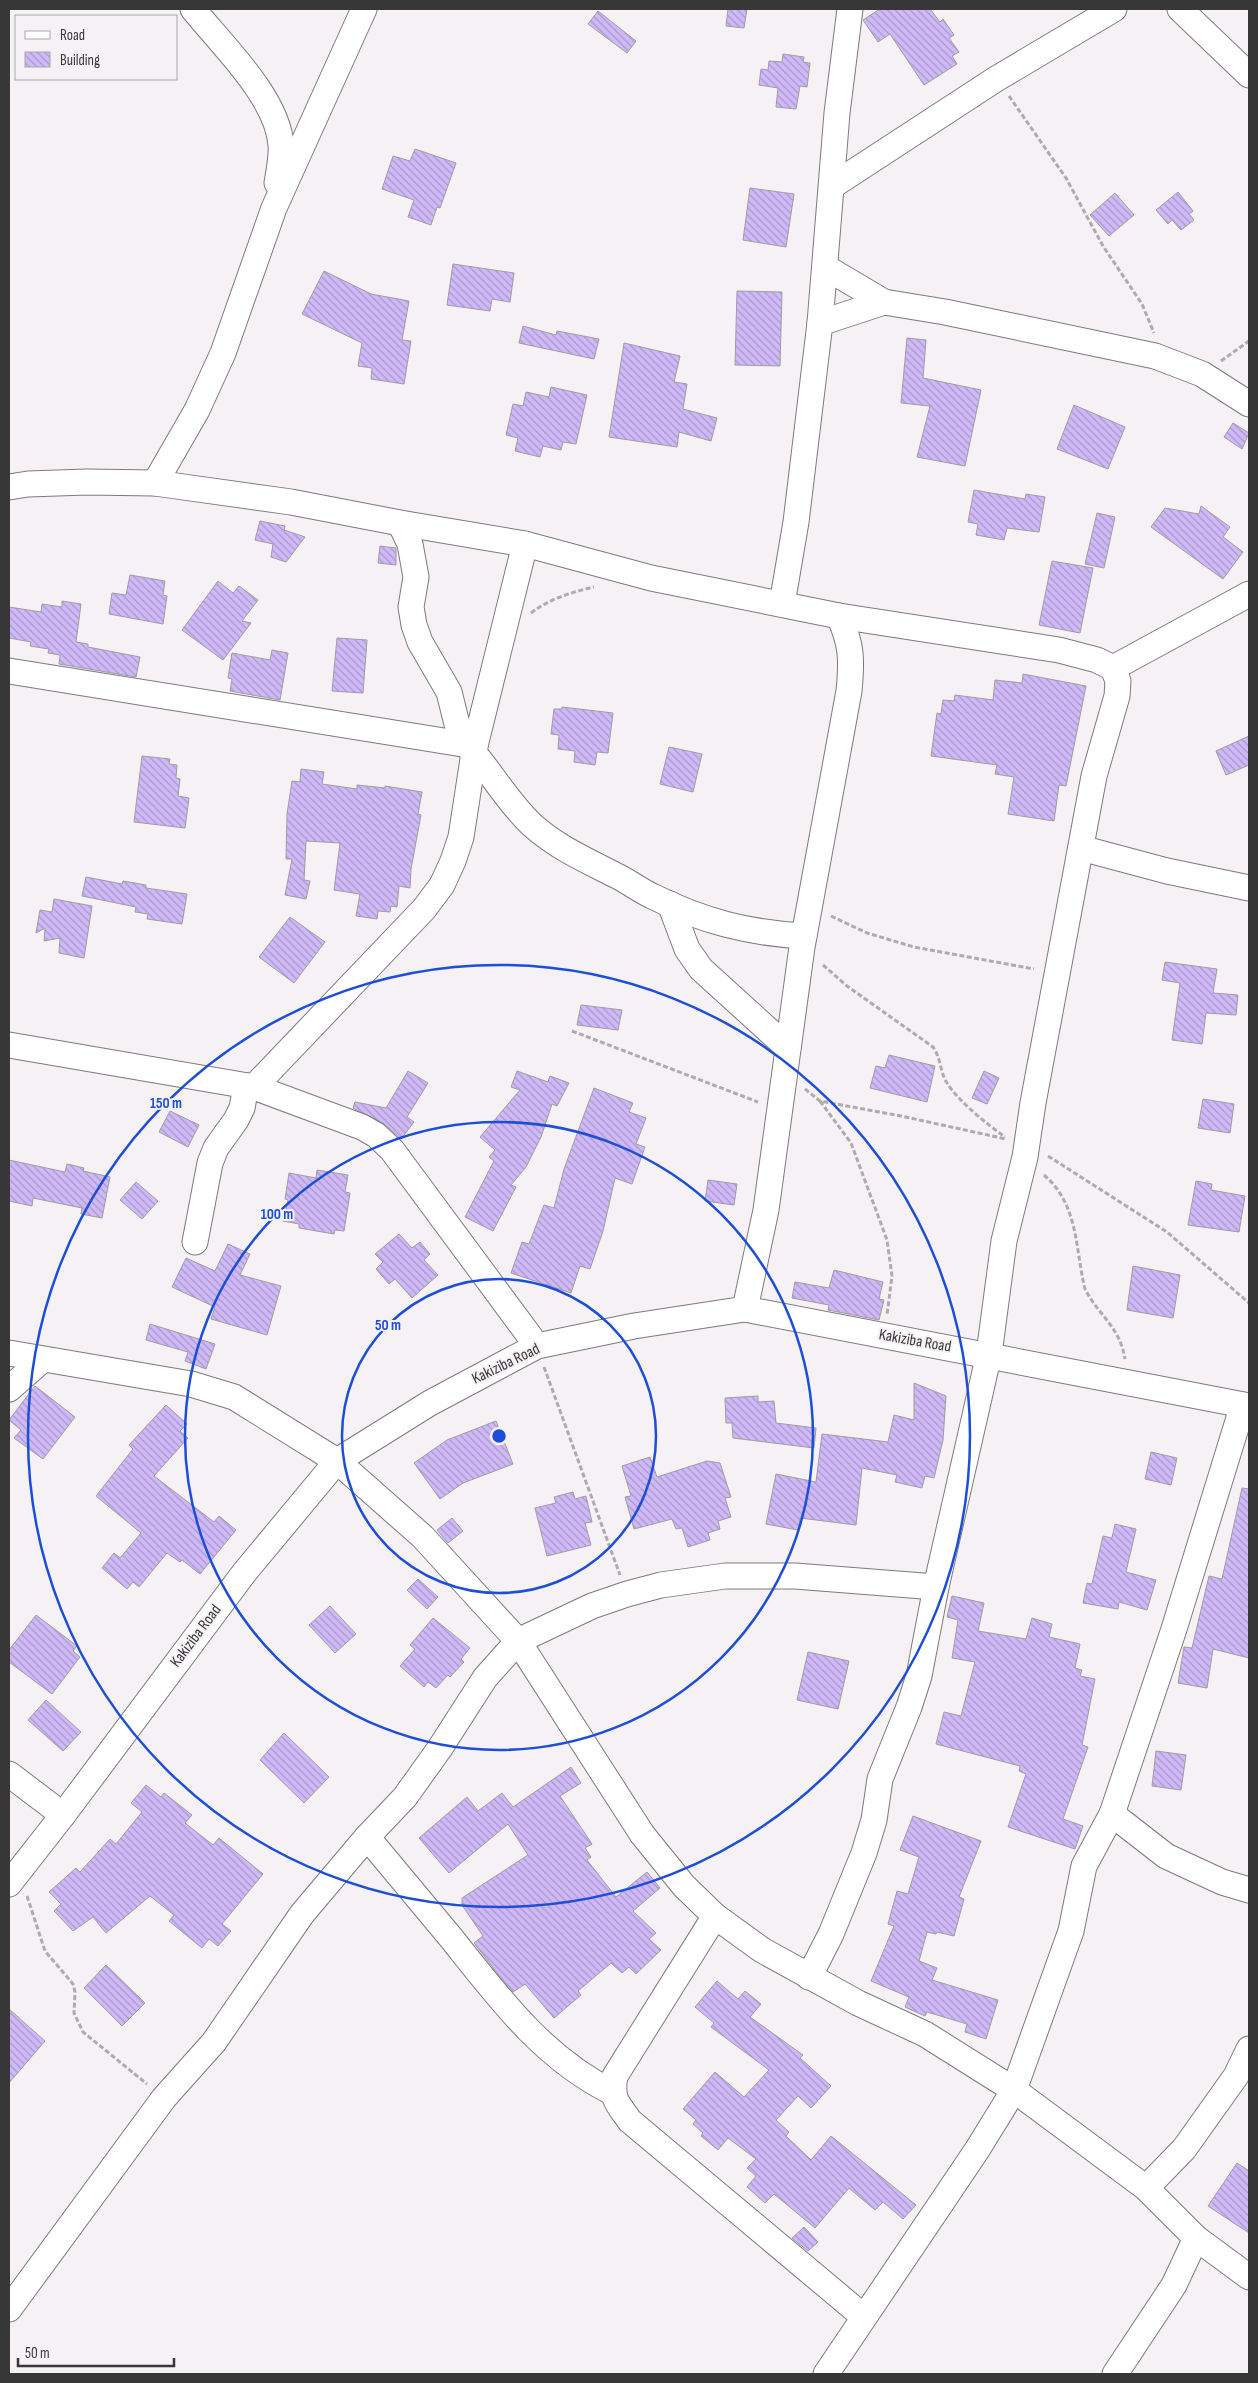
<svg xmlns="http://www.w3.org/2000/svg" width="1258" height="2383" font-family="'Sofia Sans Condensed',sans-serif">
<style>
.building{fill:url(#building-back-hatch);stroke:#9e9da1}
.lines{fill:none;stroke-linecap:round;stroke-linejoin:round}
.street-casing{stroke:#7d7a7d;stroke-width:27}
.path{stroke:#aeabad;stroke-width:3;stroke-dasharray:5 2.5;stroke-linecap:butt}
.street{stroke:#fff;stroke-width:25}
.ring{fill:none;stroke:#1d4ed8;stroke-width:2.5}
.labels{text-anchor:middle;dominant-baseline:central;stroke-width:4;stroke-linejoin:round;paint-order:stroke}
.street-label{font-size:16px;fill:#383738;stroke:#f5f1f4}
.centre{fill:#1d4ed8;stroke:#f5f1f4;stroke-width:2.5}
.ring-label{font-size:15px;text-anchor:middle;font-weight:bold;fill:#1d4ed8;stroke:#f5f1f4;stroke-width:4;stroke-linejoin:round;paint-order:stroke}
</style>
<defs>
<pattern id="building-back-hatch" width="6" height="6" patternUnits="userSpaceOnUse" patternTransform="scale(1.25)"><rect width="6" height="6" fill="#d0b9f8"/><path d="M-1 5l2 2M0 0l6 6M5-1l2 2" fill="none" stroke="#aa97ca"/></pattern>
</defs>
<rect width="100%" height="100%" fill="#f5f1f4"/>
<g class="building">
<path d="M728 9H747L744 28 726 26Z"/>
<path d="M880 9H930L940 22 943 19 954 35 949 38 959 52 952 56 957 64 924 85 890 34 878 42 863 20Z"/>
<path d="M598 11 636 41 627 53 588 24Z"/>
<path d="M783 54 804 57 803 62 810 63 807 87 800 86 796 109 776 107 778 88 759 85 761 69 768 70 769 61 782 62Z"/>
<path d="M415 149 456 163 440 208 437 207 431 225 408 217 414 200 382 189 393 156 410 161Z"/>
<path d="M750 188 794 194 786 247 743 240Z"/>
<path d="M1178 192 1193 211 1189 214 1194 220 1181 230 1172 220 1168 224 1156 210Z"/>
<path d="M1115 193 1134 215 1109 236 1090 215Z"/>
<path d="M453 264 514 273 510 302 492 299 490 311 447 305Z"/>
<path d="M324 271 371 294 409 301 402 340 411 341 404 384 371 379 372 368 358 366 362 343 302 314Z"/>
<path d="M737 291 782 292 780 366 735 365Z"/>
<path d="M523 326 556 335 557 331 599 339 594 359 519 343Z"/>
<path d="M907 338 926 340 923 378 981 390 965 466 917 457 930 406 901 403Z"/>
<path d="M624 343 680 356 674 382 687 384 683 409 717 418 711 441 679 432 677 447 609 437Z"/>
<path d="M551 387 587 395 576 444 563 442 561 450 543 446 540 457 515 451 518 438 506 435 513 404 523 406 526 392 549 397Z"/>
<path d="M1074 405 1125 427 1108 469 1057 449Z"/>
<path d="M1233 423 1249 433 1242 449 1224 437Z"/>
<path d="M974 490 1025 499 1026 494 1045 497 1039 532 1007 528 1004 540 976 535 978 524 968 522Z"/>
<path d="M1201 506 1230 527 1223 537 1243 552 1223 579 1151 527 1165 508 1199 514Z"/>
<path d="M1097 513 1115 517 1104 568 1085 564Z"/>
<path d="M260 521 285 526 284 530 305 537 286 562 271 557 273 544 255 540Z"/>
<path d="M380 546 396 548V565L378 563Z"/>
<path d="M1052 561 1093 568 1080 633 1039 625Z"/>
<path d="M130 575 165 581 163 595 167 596 163 624 109 614 112 593 126 595Z"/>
<path d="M218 581 233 593 239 586 258 600 242 621 251 623 223 660 182 630Z"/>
<path d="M62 601 81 604 76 642 88 644V647L140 657 136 677 59 664 60 655 48 653 49 649 30 646 31 642 9 638V607L41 612 42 604 62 607Z"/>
<path d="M337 638 367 640 363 693 332 691Z"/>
<path d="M272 650 288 653 280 700 230 691 232 679 228 678 232 653 270 660Z"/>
<path d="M1023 674 1086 686 1066 786 1059 785 1054 821 1008 814 1014 777 995 774 997 765 931 756 937 713 941 714 943 700 954 701 955 695 993 700 995 680 1022 683Z"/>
<path d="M562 707 613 713 608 753 597 752 595 765 574 762 575 751 558 749 559 735 551 734 554 709H562Z"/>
<path d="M1249 736V765L1226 775 1216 751Z"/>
<path d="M669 747 702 754 693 792 660 784Z"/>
<path d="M142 756 170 759 169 764 177 765 176 778 180 779 178 796 189 798 185 828 134 822Z"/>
<path d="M301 769 324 772 322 784 357 789V785L385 788V786L422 792 418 814 421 815 411 869 410 888 399 886 397 907 391 906 390 912 378 911 377 919 356 916 360 894 334 890 340 843 306 841 304 880 310 881 306 899 285 895 292 859H286L287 814 292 781 300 782Z"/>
<path d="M86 877 122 884 123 881 146 885V888L187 894 182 924 147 919 148 914 135 912 136 907 82 896Z"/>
<path d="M54 899 92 906 84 958 59 953 60 938 44 941 45 928 36 933 40 910 52 912Z"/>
<path d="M290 917 325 942 294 983 259 957Z"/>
<path d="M1165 962 1217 969 1213 993 1238 995 1236 1015 1206 1013 1202 1044 1172 1040 1180 983 1162 980Z"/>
<path d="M581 1005 622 1010 618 1030 577 1025Z"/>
<path d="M889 1055 935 1066 927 1102 870 1088 876 1066 885 1068Z"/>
<path d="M408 1071 428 1083 407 1117 414 1122 401 1139 383 1123 353 1108 355 1102 386 1108Z"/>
<path d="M517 1071 548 1082 550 1076 569 1083 557 1106 552 1104 541 1137 526 1167 511 1185 516 1187 493 1231 465 1217 494 1161 489 1157 495 1150 480 1137 520 1090 511 1087Z"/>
<path d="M984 1071 999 1078 987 1104 972 1098Z"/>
<path d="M594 1088 633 1103 629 1112 646 1118 636 1144 645 1147 632 1184 615 1178 603 1231 590 1269 580 1266 571 1293 511 1273 522 1242 529 1244 544 1205 554 1208 564 1169Z"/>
<path d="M1203 1099 1234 1104 1230 1133 1198 1128Z"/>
<path d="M170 1111 199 1125 188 1147 159 1132Z"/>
<path d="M9 1160 65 1172 67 1164 84 1168 83 1171 110 1177 102 1218 81 1214 82 1208 33 1198 32 1206 9 1201Z"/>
<path d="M317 1170 348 1175 345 1192 350 1193 344 1231 335 1230 334 1234 299 1228V1224L283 1221 288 1200 285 1199 289 1173 316 1178Z"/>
<path d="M708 1180 737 1184 734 1205 705 1201Z"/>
<path d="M1196 1181 1212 1184 1211 1190 1245 1196 1239 1232 1188 1225Z"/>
<path d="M136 1182 158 1201 142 1219 120 1200Z"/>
<path d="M399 1234 412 1248 420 1242 430 1254 424 1260 438 1275 412 1298 395 1279 389 1284 376 1269 383 1262 375 1254Z"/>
<path d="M228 1244 250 1254 240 1275 281 1286 267 1335 211 1319 215 1307 172 1287 186 1258 215 1271Z"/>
<path d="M1133 1266 1180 1275 1173 1318 1127 1310Z"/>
<path d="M834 1270 883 1282 879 1299 884 1300 879 1320 828 1310 829 1305 792 1298 795 1282 829 1288Z"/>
<path d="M150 1324 215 1344 206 1369 185 1361 188 1352 146 1340Z"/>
<path d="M914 1383 946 1396 943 1440 934 1478 925 1476 922 1488 895 1482 897 1475 862 1468 856 1525 800 1518 798 1530 766 1524 776 1474 816 1482 822 1434 888 1442 894 1415 914 1420Z"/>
<path d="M35 1386 75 1417 43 1459 14 1438 21 1430 9 1420Z"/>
<path d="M758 1396V1402L774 1401 776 1423 816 1428 814 1448 733 1438 732 1423H726L725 1398Z"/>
<path d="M166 1405 187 1424 180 1431 188 1438 154 1476 214 1522 219 1516 236 1530 200 1574 182 1560 180 1562 167 1553 139 1587 133 1582 127 1589 102 1568 114 1553 120 1558 141 1533 96 1496 133 1449 129 1445Z"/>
<path d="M496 1421 513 1464 463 1483 440 1499 414 1463 447 1440Z"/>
<path d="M1151 1452 1177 1458 1171 1485 1145 1479Z"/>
<path d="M650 1457 657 1477 707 1461 720 1463 731 1497 725 1498 731 1517 718 1521 720 1529 708 1533 710 1540 688 1547 682 1528 676 1529 672 1519 634 1529 625 1497 631 1496 622 1466Z"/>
<path d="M1242 1488 1249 1489V1658L1213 1649 1207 1688 1178 1683 1184 1647 1192 1648 1209 1576 1222 1579Z"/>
<path d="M573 1492 575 1499 586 1496 592 1522 585 1523 591 1545 547 1556 535 1508 556 1503 554 1497Z"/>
<path d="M452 1518 463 1531 448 1543 437 1530Z"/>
<path d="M1115 1524 1136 1529 1126 1572 1156 1580 1147 1610 1119 1602 1118 1609 1083 1603 1087 1583 1092 1584 1103 1536 1112 1538Z"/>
<path d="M418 1579 438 1597 427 1609 407 1590Z"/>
<path d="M952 1596 984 1603 978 1631 1026 1639 1032 1618 1052 1624 1049 1637 1080 1644 1075 1668 1082 1670 1080 1676 1095 1679 1082 1745 1088 1747 1063 1819 1083 1826 1075 1849 1008 1827 1026 1774 1019 1771 1020 1766 936 1744 944 1712 961 1716 975 1662 952 1658 958 1620 947 1617Z"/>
<path d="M330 1606 356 1634 335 1653 309 1625Z"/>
<path d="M36 1615 77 1646 73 1651 80 1657 52 1694 9 1662V1650Z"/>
<path d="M433 1618 470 1648 461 1659 464 1662 450 1677 448 1675 436 1688 428 1682 424 1687 400 1666 415 1649 410 1645Z"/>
<path d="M808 1652 849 1661 838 1709 797 1700Z"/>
<path d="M46 1700 81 1732 63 1751 28 1720Z"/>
<path d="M284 1733 329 1777 304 1803 260 1760Z"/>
<path d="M1156 1751 1186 1755 1181 1790 1152 1786Z"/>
<path d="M571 1767 581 1783 560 1796 592 1844 585 1848 591 1857 587 1860 616 1897 647 1872 660 1888 633 1911 656 1933 649 1939 661 1950 636 1974 629 1967 622 1973 611 1963 578 1991 581 1995 554 2018 525 1984 513 1992 498 1974 474 1943 483 1936 462 1905V1898L528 1855 508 1824 449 1873 419 1838 467 1797 478 1811 502 1793 513 1807Z"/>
<path d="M146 1785 161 1797 164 1793 192 1815 185 1823 213 1845 219 1838 263 1874 222 1924 231 1931 218 1946 209 1939 202 1948 169 1921 174 1915 150 1896 106 1933 93 1917 73 1931 54 1911 61 1904 49 1892 76 1868 80 1872 110 1839 116 1844 142 1812 131 1803Z"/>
<path d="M913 1816 981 1841 959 1897 964 1899 954 1936 937 1932 936 1934 927 1932 919 1961 937 1968 932 1980 998 2000 986 2039 965 2032 967 2024 927 2012 925 2016 905 2007 909 1997 871 1981 894 1926 888 1924 897 1891 908 1894 919 1857 900 1850Z"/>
<path d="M106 1965 145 2003 122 2026 84 1988Z"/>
<path d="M717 1981 738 1999 745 1991 761 2004 750 2017 803 2055 800 2058 831 2086 811 2108 798 2096 776 2120 789 2132 786 2136 811 2160 831 2136 916 2205 903 2219 883 2202 875 2210 849 2188 815 2228 774 2194 765 2203 747 2187 756 2176 747 2168 756 2159 728 2138 718 2150 701 2136 703 2133 693 2124 696 2120 683 2109 715 2072 744 2097 769 2070 711 2027 714 2023 695 2007Z"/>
<path d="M9 2009 45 2041 9 2083Z"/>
<path d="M1237 2163 1249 2171V2233L1208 2206Z"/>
<path d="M804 2227 818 2242 808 2251 792 2238Z"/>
</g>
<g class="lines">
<g class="street-casing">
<g id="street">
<path d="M193 9C222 45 278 98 281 145 282 157 279 171 277 183"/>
<path d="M1180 9 1249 75"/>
<path d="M832 186 996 79 1114 9"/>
<path d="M825 267 884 302"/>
<path d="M820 323 884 302 945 312 1155 356 1202 374 1249 404"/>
<path d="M155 483 197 410 223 353 274 208 364 9"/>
<path d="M9 487 28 484 87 482 155 483 291 502 400 523 525 544 651 578 839 616 1059 650 1097 660 1113 668 1118 681 1117 696 1094 776 1033 1103 1025 1157 1004 1241 989 1354 936 1587 919 1676 909 1707 880 1779 874 1820 864 1853 831 1934 809 1977"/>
<path d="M400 523 410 544 416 577 411 607 414 625 420 642 449 692 462 744"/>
<path d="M782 604 796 522 820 323 837 113 850 9"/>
<path d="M1113 668 1249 594"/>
<path d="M9 671 475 746"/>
<path d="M474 753C494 777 509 803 531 824 556 847 586 860 615 875 628 881 639 890 652 896 702 921 748 933 804 936"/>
<path d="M1081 848 1167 871 1249 888"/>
<path d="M670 904 687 949 701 969 788 1048"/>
<path d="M9 1045 254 1087 362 1127 376 1135 392 1150 537 1346"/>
<path d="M254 1087 424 909 442 885 453 861 461 837 475 746 525 544"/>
<path d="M195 1242 210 1163 216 1148 236 1120 242 1108 246 1086"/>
<path d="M745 1309 766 1210 802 947 849 691C852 660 852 645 839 616"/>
<path d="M9 1353 191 1384 234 1397 337 1461 423 1537 518 1641 642 1834 684 1886 715 1916 762 1950 858 2003 925 2034 1014 2090 1146 2188 1196 2238 1249 2277"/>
<path d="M9 1389 42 1360"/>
<path d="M9 1774 63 1815"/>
<path d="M1112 1814 1166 1856 1222 1882 1249 1890"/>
<path d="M367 1837C395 1871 424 1905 452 1939 498 1997 544 2059 612 2092"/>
<path d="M9 1884 63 1815 244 1573 337 1461 430 1403 537 1346 634 1326 745 1309 1249 1406"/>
<path d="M715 1916 615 2076C611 2099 617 2103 630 2121L864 2317"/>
<path d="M1146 2188 1184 2149 1236 2076 1249 2049"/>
<path d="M9 2309 164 2098 214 2042 302 1914 367 1837 405 1797 440 1748 485 1678 518 1641 592 1606 627 1594 661 1585 725 1576H795L936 1587"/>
<path d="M826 2374 977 2150 1014 2090 1071 1931 1084 1866 1112 1814 1174 1629 1243 1405"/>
<path d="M1115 2374 1174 2285 1196 2238"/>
</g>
</g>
<g class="path">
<path d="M1009 96 1066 178 1103 246 1142 304 1154 333"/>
<path d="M1221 361 1249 341"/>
<path d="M531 613C549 599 572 592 594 587"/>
<path d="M831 916 867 933 914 947 1034 969"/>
<path d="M823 965 847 986 933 1047C941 1058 940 1072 947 1083 959 1102 987 1124 1005 1137"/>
<path d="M572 1031 758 1102"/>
<path d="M805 1089 820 1101 901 1116 1006 1139"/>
<path d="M820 1101 851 1143 887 1240 892 1276 887 1315"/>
<path d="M1048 1156 1167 1232 1249 1303"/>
<path d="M1044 1175C1079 1205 1075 1249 1085 1289 1099 1316 1120 1327 1125 1359"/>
<path d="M544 1367 620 1575"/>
<path d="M27 1896 45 1951 73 1984 75 1992 74 2013 83 2032 147 2084"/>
</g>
<use href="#street" class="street"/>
</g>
<g class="ring">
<circle cx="499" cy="1436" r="157"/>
<circle cx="499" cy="1436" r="314"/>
<circle cx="499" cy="1436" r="471"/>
</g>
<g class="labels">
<g class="street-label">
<text transform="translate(915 1341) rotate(10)">Kakiziba Road</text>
<text transform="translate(506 1364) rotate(-26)">Kakiziba Road</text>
<text transform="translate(196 1636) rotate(-53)">Kakiziba Road</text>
</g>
</g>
<circle cx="499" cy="1436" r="8" class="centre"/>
<g class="ring-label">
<text x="166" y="1108">150 m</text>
<text x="277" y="1219">100 m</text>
<text x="388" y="1330">50 m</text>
</g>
<rect width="1258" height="2383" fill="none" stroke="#383738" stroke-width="20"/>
<rect x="15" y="15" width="162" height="65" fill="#f5f1f4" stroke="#a9a7a9"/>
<rect x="25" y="31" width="25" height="8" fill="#ffffff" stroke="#a9a7a9"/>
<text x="60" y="40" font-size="15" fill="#383738">Road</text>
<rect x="25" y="52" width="25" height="15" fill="url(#building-back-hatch)" stroke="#a9a7a9"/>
<text x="60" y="65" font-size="15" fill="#383738">Building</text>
<path d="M18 2358v8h156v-8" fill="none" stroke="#383738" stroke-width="2.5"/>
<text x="25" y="2358" font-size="15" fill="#383738" stroke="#f5f1f4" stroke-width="4" paint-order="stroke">50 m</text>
</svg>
